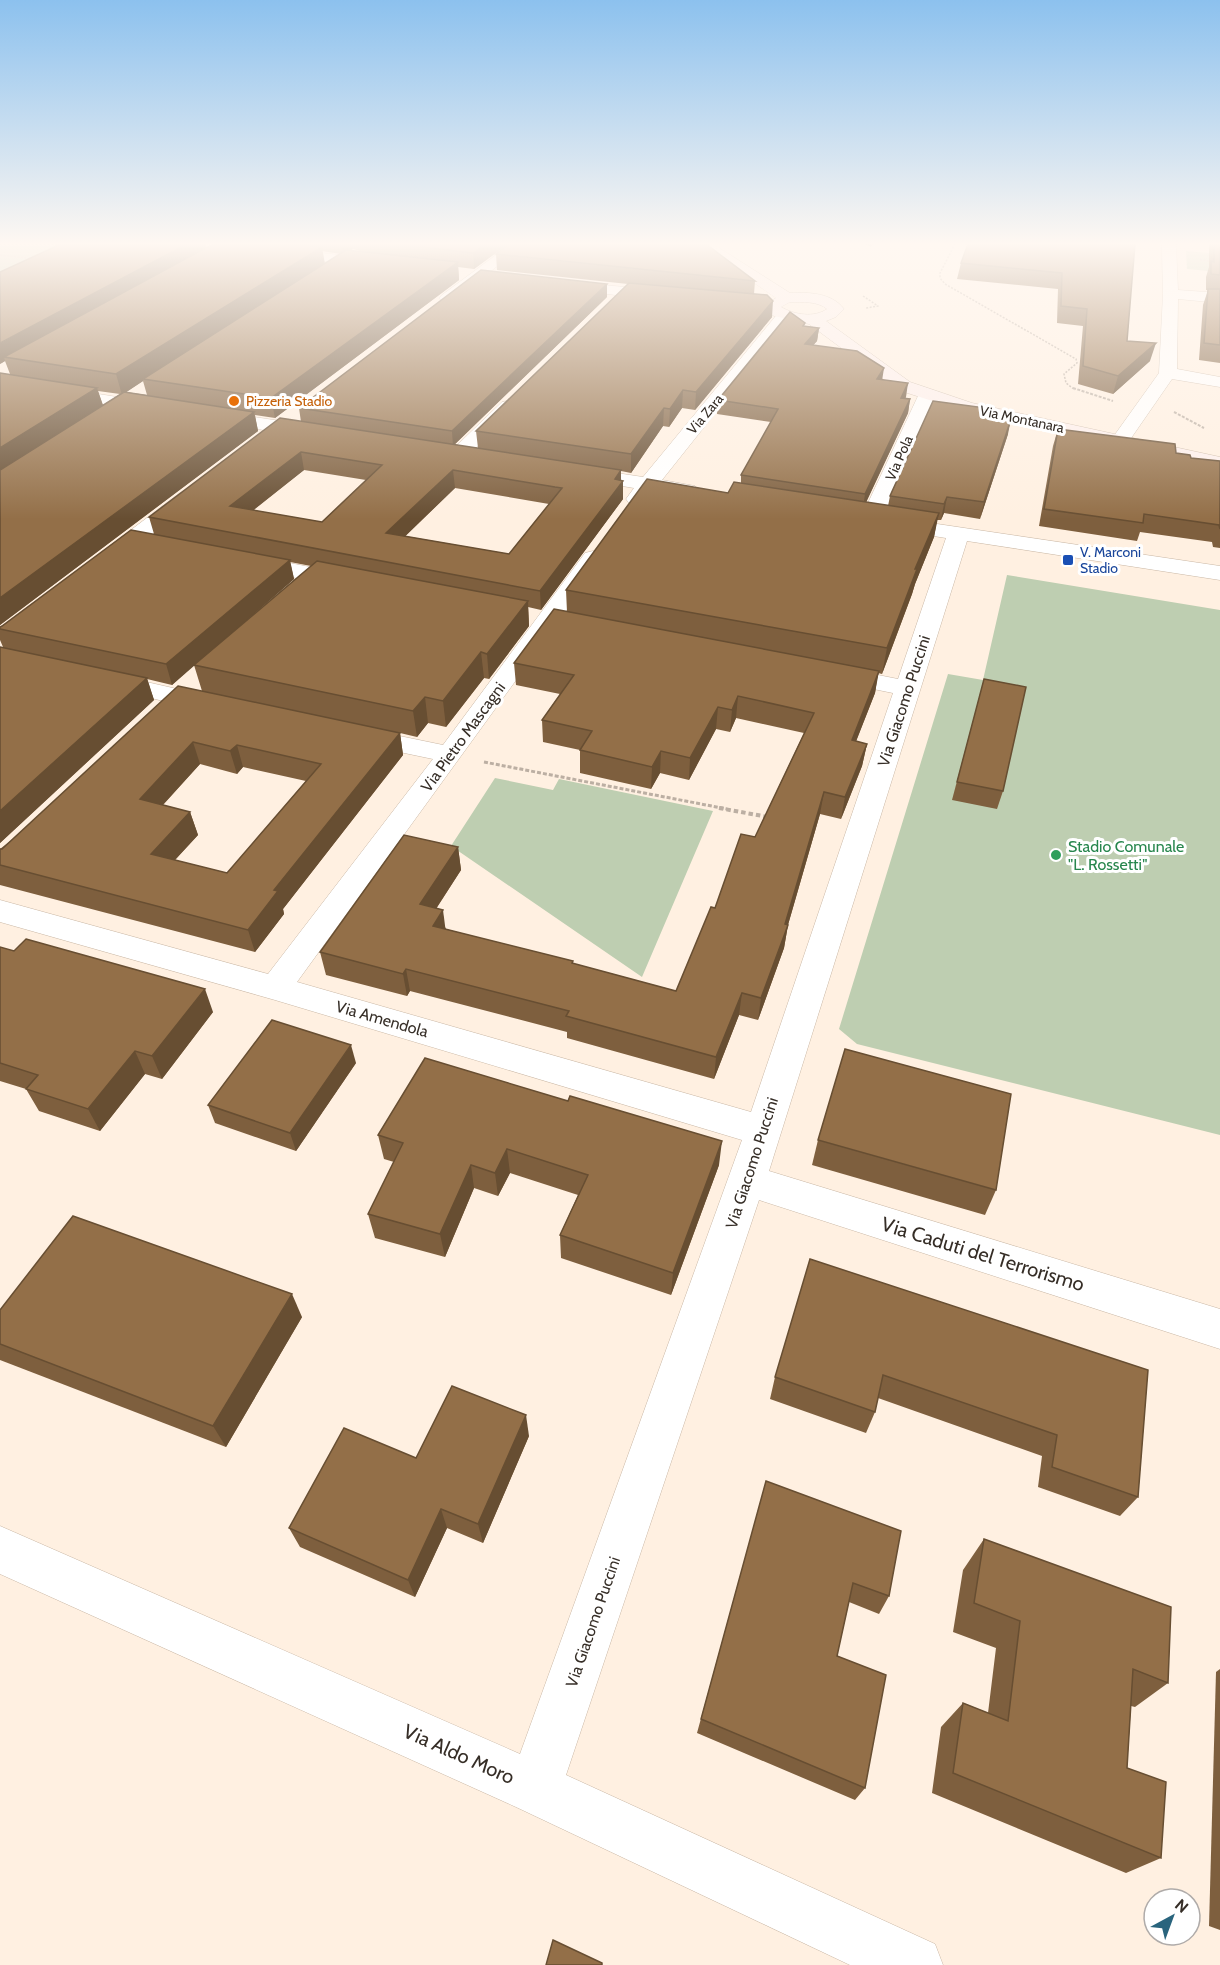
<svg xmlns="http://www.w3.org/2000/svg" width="1220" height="1965" font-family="Cabin,sans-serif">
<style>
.green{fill:#beceb1}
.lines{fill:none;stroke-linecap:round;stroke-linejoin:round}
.minor-casing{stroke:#cab8a6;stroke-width:1}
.secondary-casing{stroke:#cab8a6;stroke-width:1}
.path-far3{stroke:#bcafa3;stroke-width:1.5;stroke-dasharray:2 1.5;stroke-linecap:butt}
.path-far2{stroke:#bcafa3;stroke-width:2;stroke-dasharray:3 1.5;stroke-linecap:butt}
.path-far1{stroke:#bcafa3;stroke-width:3;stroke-dasharray:4 2;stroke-linecap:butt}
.path{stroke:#bcafa3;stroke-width:4;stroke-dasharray:4.5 3;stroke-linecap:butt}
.minor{fill:#fff;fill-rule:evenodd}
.secondary{fill:#fdefec;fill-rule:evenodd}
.wall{fill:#7e5f3e;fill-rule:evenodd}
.shaded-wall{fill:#674e32}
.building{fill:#936f48;stroke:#674e32;stroke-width:1.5;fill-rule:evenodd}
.food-dot{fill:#e8710a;stroke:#fff;stroke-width:2}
.transit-dot{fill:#1a4fb4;stroke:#fff;stroke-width:2}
.leisure-dot{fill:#2e9e5b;stroke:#fff;stroke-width:2}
.labels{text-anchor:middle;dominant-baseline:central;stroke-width:6;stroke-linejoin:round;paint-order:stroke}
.far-food-label{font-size:14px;fill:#c56008;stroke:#fff;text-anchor:start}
.far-street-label{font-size:14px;fill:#362e27;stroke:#fff}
.far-transit-label{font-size:14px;fill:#164399;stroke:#fff;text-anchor:start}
.street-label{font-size:16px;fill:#362e27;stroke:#fff}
.leisure-label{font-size:16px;fill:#27864d;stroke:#fff;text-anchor:start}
.near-street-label{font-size:20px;fill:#362e27;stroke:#fff}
</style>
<rect width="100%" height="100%" fill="#fff0e1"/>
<g class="green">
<path d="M0 244H69L0 276Z"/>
<path d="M1186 251 1220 254V272L1187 269Z"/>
<path d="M1007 575 1220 610V1135L857 1044 839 1029 948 674 983 680Z"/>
<path d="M495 778 553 790 559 779 713 811 642 977 451 846Z"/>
</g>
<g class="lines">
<g class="minor-casing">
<g id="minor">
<path d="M196 244H238L377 259 384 263 377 267 203 248Z"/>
<path d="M511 244H526L452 301H442L439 298 442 295Z"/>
<path d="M1162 244H1176L1178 290 1220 293V303L1178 299 1177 369 1220 377V387L1172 379 1127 444H1113L1111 440 1159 373 1163 294Z"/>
<path d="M562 281 666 291 674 296 666 301 557 288 555 285 557 282Z"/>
<path d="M785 310 793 315 791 318 662 480 695 486 698 490 695 494 688 496 653 491C646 500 642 507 629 503L626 499 634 488 569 477 566 473 569 469 576 467 643 477 779 312Z"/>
<path d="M0 378 154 403 160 404 163 408 160 412 154 413 0 388Z"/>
<path d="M927 391 933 392 936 396 882 520 890 517 1220 566V580L967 541 769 1171 1220 1309V1349L759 1200 566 1775 935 1944 943 1965H850L516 1807 0 1574V1526L520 1754 742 1140 275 1000 0 922V900L268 974 433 759 347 741 343 735 347 729 356 727 443 745 585 553 593 551 601 553 604 558 601 563 297 982 751 1112 893 693 824 679 820 674 824 669 833 666 898 679 946 538 890 529 883 527 879 523 871 526 864 524 860 520 918 396 921 392Z"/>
<path d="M508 401 514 402 517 406 514 410 465 459H451L448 455 451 451 502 402Z"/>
<path d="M214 411 314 426 321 428 323 432 321 436 314 438 207 421 205 417 207 413Z"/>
<path d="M187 491 194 493 197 497 194 501 115 564 107 566 99 564 96 559 99 554 180 493Z"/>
<path d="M249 555 346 574 354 576 357 581 354 586 346 588 241 567 238 562 241 557Z"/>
<path d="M107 673 221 699 225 704 221 709 212 712 98 686 94 681 98 676Z"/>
</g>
</g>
<g class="secondary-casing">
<path id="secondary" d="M697 244H713L790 293C809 292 832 293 844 309L836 317 826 321 910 382 972 403 1220 457V469L967 412 898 390 809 324 774 316 768 312 765 305 776 298ZM790 302C802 302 818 301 827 309 814 318 795 315 781 307Z"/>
</g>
<g class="path-far3">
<path d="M955 244 940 273V278L945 284 1076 359 1077 363 1064 374 1066 383 1075 390"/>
<path d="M0 255 35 259"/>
<path d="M1200 260 1220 262"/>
<path d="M863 296 878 306 866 308"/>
</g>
<g class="path-far2">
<path d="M1073 388 1113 401"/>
<path d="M1174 412 1204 428"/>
</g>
<path class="path-far1" d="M484 762 727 809"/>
<path class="path" d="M719 808 768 817"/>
<use href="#minor" class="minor"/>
<use href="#secondary" class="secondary"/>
</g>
<g class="wall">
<path d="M61 244H205L206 247 213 244H508L474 269 458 267 459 280 275 418 255 415 258 431 0 625 10 374 5 361 0 364ZM353 249 360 251V252L349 251ZM322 251 341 254 324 264ZM143 381 147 395 126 392ZM98 391 120 394 103 405Z"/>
<path d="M865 244H873L871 247Z"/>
<path d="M1135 244 1127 341 1150 361 1113 394 1078 384 1083 326 1057 323 1058 289 957 279 961 263Z"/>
<path d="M1209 244H1220V363L1199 360 1203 305 1208 290H1206V277L1209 267Z"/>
<path d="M496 254 755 281 754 294 772 317 695 410 682 408 669 427 663 426 631 473 621 471V480L623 499 541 610 528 607 529 626 489 679 484 678 446 727 428 723 417 737 400 733 403 755 283 909 284 914 255 952 0 885V849L202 691 194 665 172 685 147 679 154 700 0 843V647H3L0 640V627L154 534 149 517 301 422 299 408 607 297 454 445 478 448 476 431 628 284 497 270ZM304 470 366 480 322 522 253 510ZM455 488 549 504 509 554 405 536ZM290 562 311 566 223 641 294 579ZM200 764 237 774 243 767 306 781 227 873 175 860 198 835 190 812 163 805Z"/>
<path d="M805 326 819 328 817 341 813 345 882 380 906 397 905 398 910 399 908 413 866 502 888 506 890 496 984 416 1008 434 980 519 944 513 941 520H937L934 537 915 584 912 594 882 674 878 673 875 693 856 741 867 744 862 766 841 819 820 814 788 925 784 948 758 1020 739 1015 714 1079 567 1038V1032L410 991 407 996 326 975 320 952 458 847 461 870 436 909 446 929 676 991 715 908 755 837 804 733 736 718 730 732 716 729 689 780 660 773 651 789 580 773V750L543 742 542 720 560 694 516 685 514 663 567 612 566 590 728 493 741 483V475L771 422 717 414 718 400Z"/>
<path d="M1058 429 1176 453 1191 458 1220 461V548L1213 547 1212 542 1140 532 1137 541 1039 526 1053 446Z"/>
<path d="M984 679 1003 791 997 809 952 800Z"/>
<path d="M0 947 213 1012 162 1079 145 1074 100 1131 39 1111 26 1089 0 1081Z"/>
<path d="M356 1063 296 1151 215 1123 208 1105Z"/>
<path d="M378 1135 719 1165 671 1295 561 1258 560 1235 578 1195 510 1173 498 1196 474 1188 445 1257 375 1238 368 1214 394 1162 384 1159Z"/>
<path d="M818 1140 996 1190 985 1215 812 1165Z"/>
<path d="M0 1310 302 1317 226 1447 0 1360Z"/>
<path d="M1148 1370 1138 1497 1120 1516 1038 1487 1042 1456 878 1398 875 1412 866 1433 770 1399 775 1377Z"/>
<path d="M529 1436 483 1543 447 1528 415 1597 300 1547 289 1528 416 1458Z"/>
<path d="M766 1481 889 1596 879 1614 849 1602 837 1656 865 1788 855 1800 697 1733Z"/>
<path d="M984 1539 1168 1683 1135 1707 1131 1706 1127 1768 1161 1858 1126 1873 932 1793 941 1727 963 1703 988 1713 996 1648 953 1632 963 1570Z"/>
<path d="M1220 1669V1930L1209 1926 1216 1672Z"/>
</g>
<g class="shaded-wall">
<path d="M187 244H205L207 250 4 357 5 361 0 364V343Z"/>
<path d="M340 244H353V249L342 254Z"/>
<path d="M485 244H508L474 269 473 253Z"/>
<path d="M322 247 325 264 143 379V381L122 395 116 374Z"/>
<path d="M458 262 459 280 275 418 271 398Z"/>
<path d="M607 284V297L453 446 452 431Z"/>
<path d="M773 301 772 317 695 410 696 392Z"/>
<path d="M819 328 817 341 803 357 805 344Z"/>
<path d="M1156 343 1150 361 1113 394 1118 376Z"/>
<path d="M884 368 882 381 877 379Z"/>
<path d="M908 383 906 397 898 411 901 398Z"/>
<path d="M97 388 103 406 0 472V448Z"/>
<path d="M683 390 682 408 669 427 670 409Z"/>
<path d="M910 399 908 413 863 509 865 494Z"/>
<path d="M664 408 663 426 631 473V454Z"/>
<path d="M254 412 258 431 0 625V598Z"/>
<path d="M1011 419 1008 434 980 519 984 502Z"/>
<path d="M301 452 304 470 235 525 230 506Z"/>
<path d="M453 470 455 488 389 552 386 533Z"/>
<path d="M621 470V484L623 481V499L541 610 540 591Z"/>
<path d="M947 497 944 513 941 520 944 504Z"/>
<path d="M939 513 934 537 915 584 912 594 882 674 887 648 915 569Z"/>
<path d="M290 560 294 579 172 685 166 664Z"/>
<path d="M528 601 529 626 489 679 487 654Z"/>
<path d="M481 652 484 678 446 727 443 701Z"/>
<path d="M879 671 875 693 848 762 852 740Z"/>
<path d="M147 678 154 700 0 843V811Z"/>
<path d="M738 696 736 718 730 732 732 710Z"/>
<path d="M425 697 428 723 417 737 413 711Z"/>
<path d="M718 707 716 729 689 780 690 758Z"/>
<path d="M400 733 403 755 283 909 284 914 255 952 248 930 274 890Z"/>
<path d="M193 742 200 764 148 821 140 799Z"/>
<path d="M867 744 862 766 841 819 845 797Z"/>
<path d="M237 745 243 767 237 774 230 751Z"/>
<path d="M661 751 660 773 651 789 652 767Z"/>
<path d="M824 792 820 814 787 928 788 925 784 948 758 1020 761 998 785 924Z"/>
<path d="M190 812 198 835 160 876 151 854Z"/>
<path d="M458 847 461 870 424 927 420 904Z"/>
<path d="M443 910 446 933 433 926Z"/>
<path d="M406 969 410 991 407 996 403 974Z"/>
<path d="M205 989 213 1012 162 1079 152 1056Z"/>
<path d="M742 993 739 1015 714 1079 716 1057Z"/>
<path d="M351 1045 356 1063 296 1151 290 1133Z"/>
<path d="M135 1051 145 1074 100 1131 88 1109Z"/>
<path d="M722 1141 719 1165 671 1295 673 1273Z"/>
<path d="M507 1149 510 1173 498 1196 495 1173Z"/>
<path d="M471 1165 474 1188 445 1257 440 1234Z"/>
<path d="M292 1294 302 1317 226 1447 213 1426Z"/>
<path d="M526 1415 529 1436 483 1543 478 1524Z"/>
<path d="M441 1509 447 1528 415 1597 408 1580Z"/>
</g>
<g class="building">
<path d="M61 244H187L0 343V272Z"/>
<path d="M213 244H297L322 247 116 374 4 357Z"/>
<path d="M397 244H485L473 253Z"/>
<path d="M509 244H706L755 281 496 254Z"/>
<path d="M968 244H1135L1127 341 1156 343 1118 376 1083 366 1087 309 1061 306 1062 273 961 263Z"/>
<path d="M1214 244H1220V275L1211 274V261L1214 262Z"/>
<path d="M346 250 458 262 271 398 143 379Z"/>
<path d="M481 270 607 284 452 431 299 408Z"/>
<path d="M629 283 767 295 773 301 696 392 683 390 670 409 664 408 631 454 476 431Z"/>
<path d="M1208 289H1220V345L1204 343Z"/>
<path d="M790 312 805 323 803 326 819 328 805 344 857 351 884 368 877 379 908 383 901 398 910 399 865 494 741 475 778 409 718 400Z"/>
<path d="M0 373 97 388 0 448Z"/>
<path d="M124 392 254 412 0 598V470Z"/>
<path d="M933 401 986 408 983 415 1011 419 984 502 947 497 944 504 890 496Z"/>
<path d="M280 418 621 470 615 479 623 481 540 591 149 517ZM301 452 382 465 322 522 230 506ZM453 470 555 487 562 488 509 554 386 533Z"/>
<path d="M1058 429 1175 444 1176 453 1190 455 1191 458 1220 461V529L1219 525 1144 514 1143 523 1044 509Z"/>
<path d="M647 479 728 493 734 482 939 513 915 569H917L887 648 566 590Z"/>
<path d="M131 530 290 560 166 664 0 629V627L2 626Z"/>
<path d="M317 561 528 601 487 654 481 652 443 701 425 697 413 711 194 665Z"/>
<path d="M554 609 879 671 852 740 867 744 845 797 824 792 785 924 788 925 761 998 742 993 716 1057 566 1016 569 1011 406 969 403 974 320 952 404 835 458 847 420 904 443 910 433 926 573 961 572 963 676 991 711 907 715 908 741 834 755 837 814 713 738 696 732 710 718 707 690 758 661 751 652 767 580 750 592 731 542 720 574 675 514 663Z"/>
<path d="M0 647 147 678 0 811Z"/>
<path d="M984 679 1026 687 1003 791 957 782Z"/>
<path d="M178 686 400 733 274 890 278 891 248 930 0 865V849H2ZM193 742 230 751 237 745 321 764 227 873 151 854 190 812 140 799Z"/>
<path d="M26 939 205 989 152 1056 135 1051 88 1109 26 1089 38 1075 0 1063V947L14 951Z"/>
<path d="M272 1020 351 1045 290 1133 208 1105Z"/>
<path d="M845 1049 1011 1094 996 1190 818 1140Z"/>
<path d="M425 1058 568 1101 570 1096 722 1141 673 1273 560 1235 588 1175 507 1149 495 1173 471 1165 440 1234 368 1214 403 1143 378 1135Z"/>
<path d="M73 1216 292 1294 213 1426 0 1344V1310Z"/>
<path d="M810 1259 1148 1370 1138 1497 1052 1467 1057 1435 883 1375 875 1412 775 1377Z"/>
<path d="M452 1386 526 1415 478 1524 441 1509 408 1580 289 1528 344 1428 416 1458Z"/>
<path d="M766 1481 901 1531 889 1596 853 1583 837 1656 886 1675 865 1788 701 1719Z"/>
<path d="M984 1539 1171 1607 1168 1683 1133 1669 1127 1768 1166 1782 1161 1858 953 1773 963 1703 1008 1721 1020 1621 974 1603Z"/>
<path d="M553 1940 602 1963V1965H546Z"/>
</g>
<linearGradient id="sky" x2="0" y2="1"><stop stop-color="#8cc1ee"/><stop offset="0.47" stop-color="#fff8f2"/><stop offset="1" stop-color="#fff8f2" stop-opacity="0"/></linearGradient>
<rect width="1220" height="519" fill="url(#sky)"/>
<circle class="food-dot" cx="234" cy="401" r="6"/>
<rect class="transit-dot" x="1062" y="554" width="12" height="12" rx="3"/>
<circle class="leisure-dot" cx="1056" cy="855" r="6"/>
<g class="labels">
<g class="far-food-label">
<text x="246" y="401">Pizzeria Stadio</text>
</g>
<g class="far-street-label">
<text transform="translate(705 414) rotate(-50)">Via Zara</text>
<text transform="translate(1022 419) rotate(12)">Via Montanara</text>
<text transform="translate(899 458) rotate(-66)">Via Pola</text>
</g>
<g class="far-transit-label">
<text x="1080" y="552">V. Marconi<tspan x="1080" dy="16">Stadio</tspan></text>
</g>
<g class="street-label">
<text transform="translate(904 701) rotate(-72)">Via Giacomo Puccini</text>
<text transform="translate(463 737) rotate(-54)">Via Pietro Mascagni</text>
<text transform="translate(382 1019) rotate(16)">Via Amendola</text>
<text transform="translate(752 1163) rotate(-72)">Via Giacomo Puccini</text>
<text transform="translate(593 1622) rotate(-71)">Via Giacomo Puccini</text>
</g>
<g class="leisure-label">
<text x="1068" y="846">Stadio Comunale<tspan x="1068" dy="18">"L. Rossetti"</tspan></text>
</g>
<g class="near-street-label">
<text transform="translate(983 1254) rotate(17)">Via Caduti del Terrorismo</text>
<text transform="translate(459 1754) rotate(24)">Via Aldo Moro</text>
</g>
</g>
<g transform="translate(1172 1917) rotate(41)"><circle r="28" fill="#ffffff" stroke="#afaba9" stroke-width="1.5"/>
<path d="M0-4.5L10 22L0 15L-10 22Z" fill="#29647d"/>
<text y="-9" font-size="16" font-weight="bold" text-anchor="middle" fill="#362e27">N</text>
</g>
</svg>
